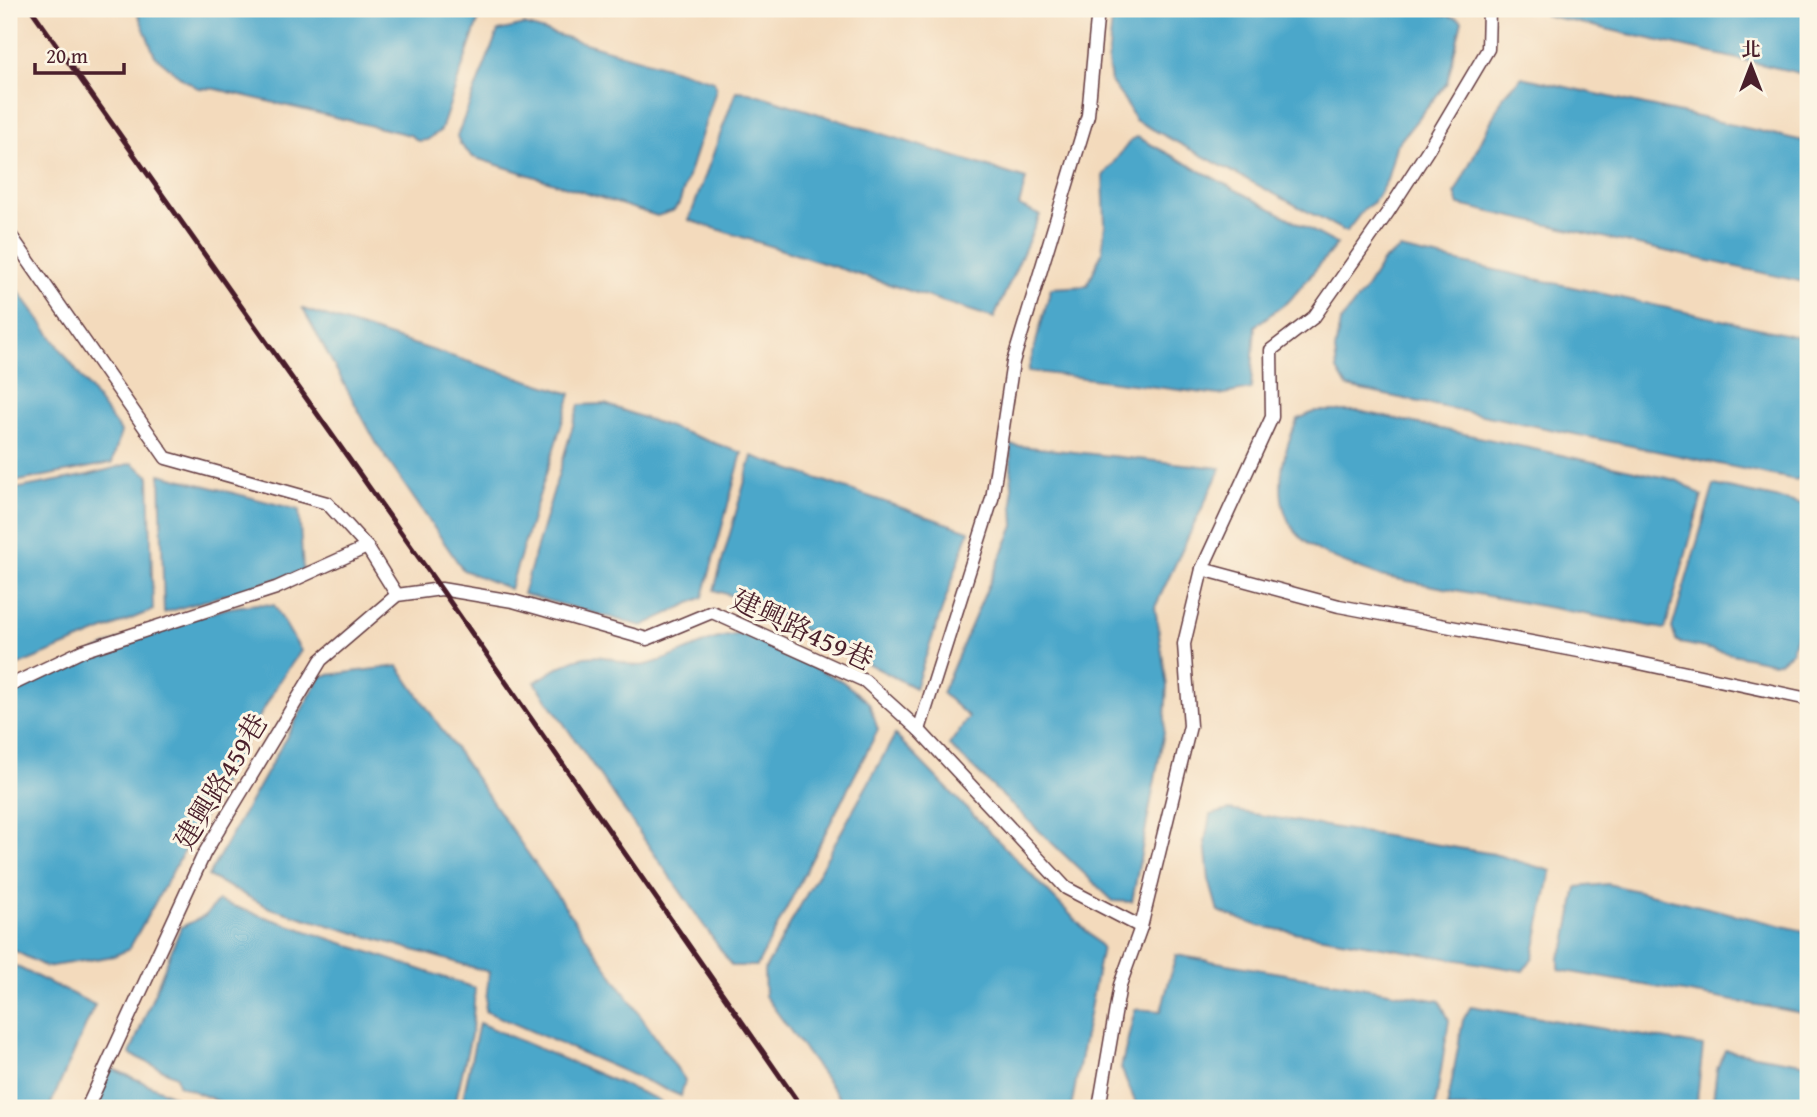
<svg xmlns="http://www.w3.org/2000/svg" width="1817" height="1117" font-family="'Gentium Book Plus','Noto Serif TC',serif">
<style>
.water{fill:#4ca7ca;stroke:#4b637a;stroke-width:2}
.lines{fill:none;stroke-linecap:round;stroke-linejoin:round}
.service-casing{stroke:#633b41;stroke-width:15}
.service{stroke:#fff;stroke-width:12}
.rail{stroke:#4a1f2b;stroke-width:5}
.labels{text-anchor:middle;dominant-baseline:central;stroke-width:6;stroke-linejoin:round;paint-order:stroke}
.street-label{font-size:28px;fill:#4a1f2b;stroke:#fcf5e5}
</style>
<rect width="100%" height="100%" fill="#fcf5e5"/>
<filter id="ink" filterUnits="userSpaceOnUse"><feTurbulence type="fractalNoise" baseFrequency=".0143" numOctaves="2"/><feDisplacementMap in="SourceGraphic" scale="14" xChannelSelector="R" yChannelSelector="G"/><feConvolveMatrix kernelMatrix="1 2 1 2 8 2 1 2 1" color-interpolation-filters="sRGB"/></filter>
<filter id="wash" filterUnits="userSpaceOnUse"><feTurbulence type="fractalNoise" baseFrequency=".00686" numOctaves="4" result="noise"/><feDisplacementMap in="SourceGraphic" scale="28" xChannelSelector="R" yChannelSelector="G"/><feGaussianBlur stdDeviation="1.57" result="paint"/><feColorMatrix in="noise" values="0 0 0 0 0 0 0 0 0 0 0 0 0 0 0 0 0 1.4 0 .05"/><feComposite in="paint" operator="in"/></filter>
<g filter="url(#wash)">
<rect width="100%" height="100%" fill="#f3dabc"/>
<g class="water">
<path d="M136 9H476L479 18 441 130 427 140 418 141 410 135 216 89 198 88 183 79 155 56Z"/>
<path d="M1113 9H1420L1457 18 1462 21 1447 83 1396 146 1387 180 1374 202 1364 209 1346 232 1135 120 1125 101 1111 82 1108 61Z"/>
<path d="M1541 9H1808V75L1545 15Z"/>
<path d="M524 25 714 81 716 90 679 204 673 211 657 216 473 157 460 144 457 136 498 31Z"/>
<path d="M1522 77 1808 142V283L1459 205 1455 193 1504 95Z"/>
<path d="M736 91 749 92 1026 179 1019 206 1040 215 994 318 689 220Z"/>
<path d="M1137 137 1337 244 1290 300 1255 326 1251 389 1219 395 1028 371 1051 288 1087 286 1102 252 1105 224 1103 176 1131 140Z"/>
<path d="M1400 249 1808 339V463L1805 475 1796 480 1347 387 1337 370 1335 350 1340 322 1364 291 1383 261Z"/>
<path d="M9 278 121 432 112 463 9 483Z"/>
<path d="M303 309 571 394 510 589 463 570 378 446Z"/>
<path d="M605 404 742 453 703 597 642 626 523 594 579 405Z"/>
<path d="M1316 411H1359L1676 480 1691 488 1702 496 1665 629 1380 576C1356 567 1328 559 1307 543 1268 513 1280 457 1298 419Z"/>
<path d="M1010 445 1221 468 1155 607 1167 686 1164 732 1132 902 1113 901 949 745 969 717 942 693 1014 526Z"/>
<path d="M752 456 969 531 915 688 748 601 714 590Z"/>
<path d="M132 463 149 476 153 610 9 669V490L88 475Z"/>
<path d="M160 474 299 510 303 571 164 613Z"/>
<path d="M1714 485 1808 505V592L1792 651 1781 661 1774 663 1681 643 1676 640 1672 628Z"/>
<path d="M255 604 274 605 301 651 280 680 129 949 114 956 46 967 9 948V692L121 639 228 608Z"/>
<path d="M739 634 753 638 842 681 869 703 878 730 757 966H732L535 682C560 667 578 651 609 658 621 661 633 668 646 665 669 660 690 648 712 640 720 637 730 636 739 634Z"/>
<path d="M398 666 685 1080 681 1096 485 1011 489 972 270 908 208 876 321 676Z"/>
<path d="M895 735 1102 947 1071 1108H847L765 996 764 971Z"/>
<path d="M1229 810 1494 854 1551 871 1533 957 1523 971 1258 926 1218 911 1209 880 1205 841 1210 815Z"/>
<path d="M1608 884 1808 932V1014L1559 970V957L1566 943 1577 887Z"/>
<path d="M218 901 475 988 472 1031 454 1108H235L178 1085 176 1076 130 1054 181 927 205 916Z"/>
<path d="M1176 955 1440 1001 1449 1020 1435 1108H1151L1137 1106 1121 1068 1135 1009 1161 1011Z"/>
<path d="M9 963 95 1005 49 1108H9Z"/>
<path d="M1471 1006 1703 1046 1696 1108H1447L1463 1020Z"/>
<path d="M479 1023 654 1098 669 1108H461Z"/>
<path d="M1725 1050 1808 1064V1108H1712L1717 1069Z"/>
<path d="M113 1069 165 1092 195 1108H87L104 1072Z"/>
</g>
</g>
<g filter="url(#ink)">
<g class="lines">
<g class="service-casing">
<g id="service">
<path d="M9 233 166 458 327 503 367 547 397 595"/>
<path d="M1202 569 1339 606 1616 658 1808 699"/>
<path d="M9 686 82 651 276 588 367 547"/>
<path d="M919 730 1066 888 1141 927"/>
<path d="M87 1108 204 854 321 660 397 595 441 589 513 601 647 639 712 612 865 681 919 730 992 499 1013 362 1088 115 1098 9"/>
<path d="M1099 1108 1120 985 1141 927 1190 726 1184 644 1202 569 1272 417 1271 350 1314 317 1388 212 1428 150 1488 49 1489 9"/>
</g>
</g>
<use href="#service" class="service"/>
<path class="rail" d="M31 9 441 589 802 1108"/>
</g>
</g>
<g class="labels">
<g class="street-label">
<text transform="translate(803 629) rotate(25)">建興路459巷</text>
<text transform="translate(220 781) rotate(-59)">建興路459巷</text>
</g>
</g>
<rect width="1817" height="1117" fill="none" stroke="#fcf5e5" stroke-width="35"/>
<g transform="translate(1751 66)" stroke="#fcf5e5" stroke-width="5" paint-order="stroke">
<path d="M0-5L12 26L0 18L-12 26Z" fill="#4a1f2b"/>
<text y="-10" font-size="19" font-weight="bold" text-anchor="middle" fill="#4a1f2b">北</text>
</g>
<path d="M35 63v10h89v-10" fill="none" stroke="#4a1f2b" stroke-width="3.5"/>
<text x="46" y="63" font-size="21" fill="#4a1f2b" stroke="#fcf5e5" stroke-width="5" paint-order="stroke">20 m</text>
</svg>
